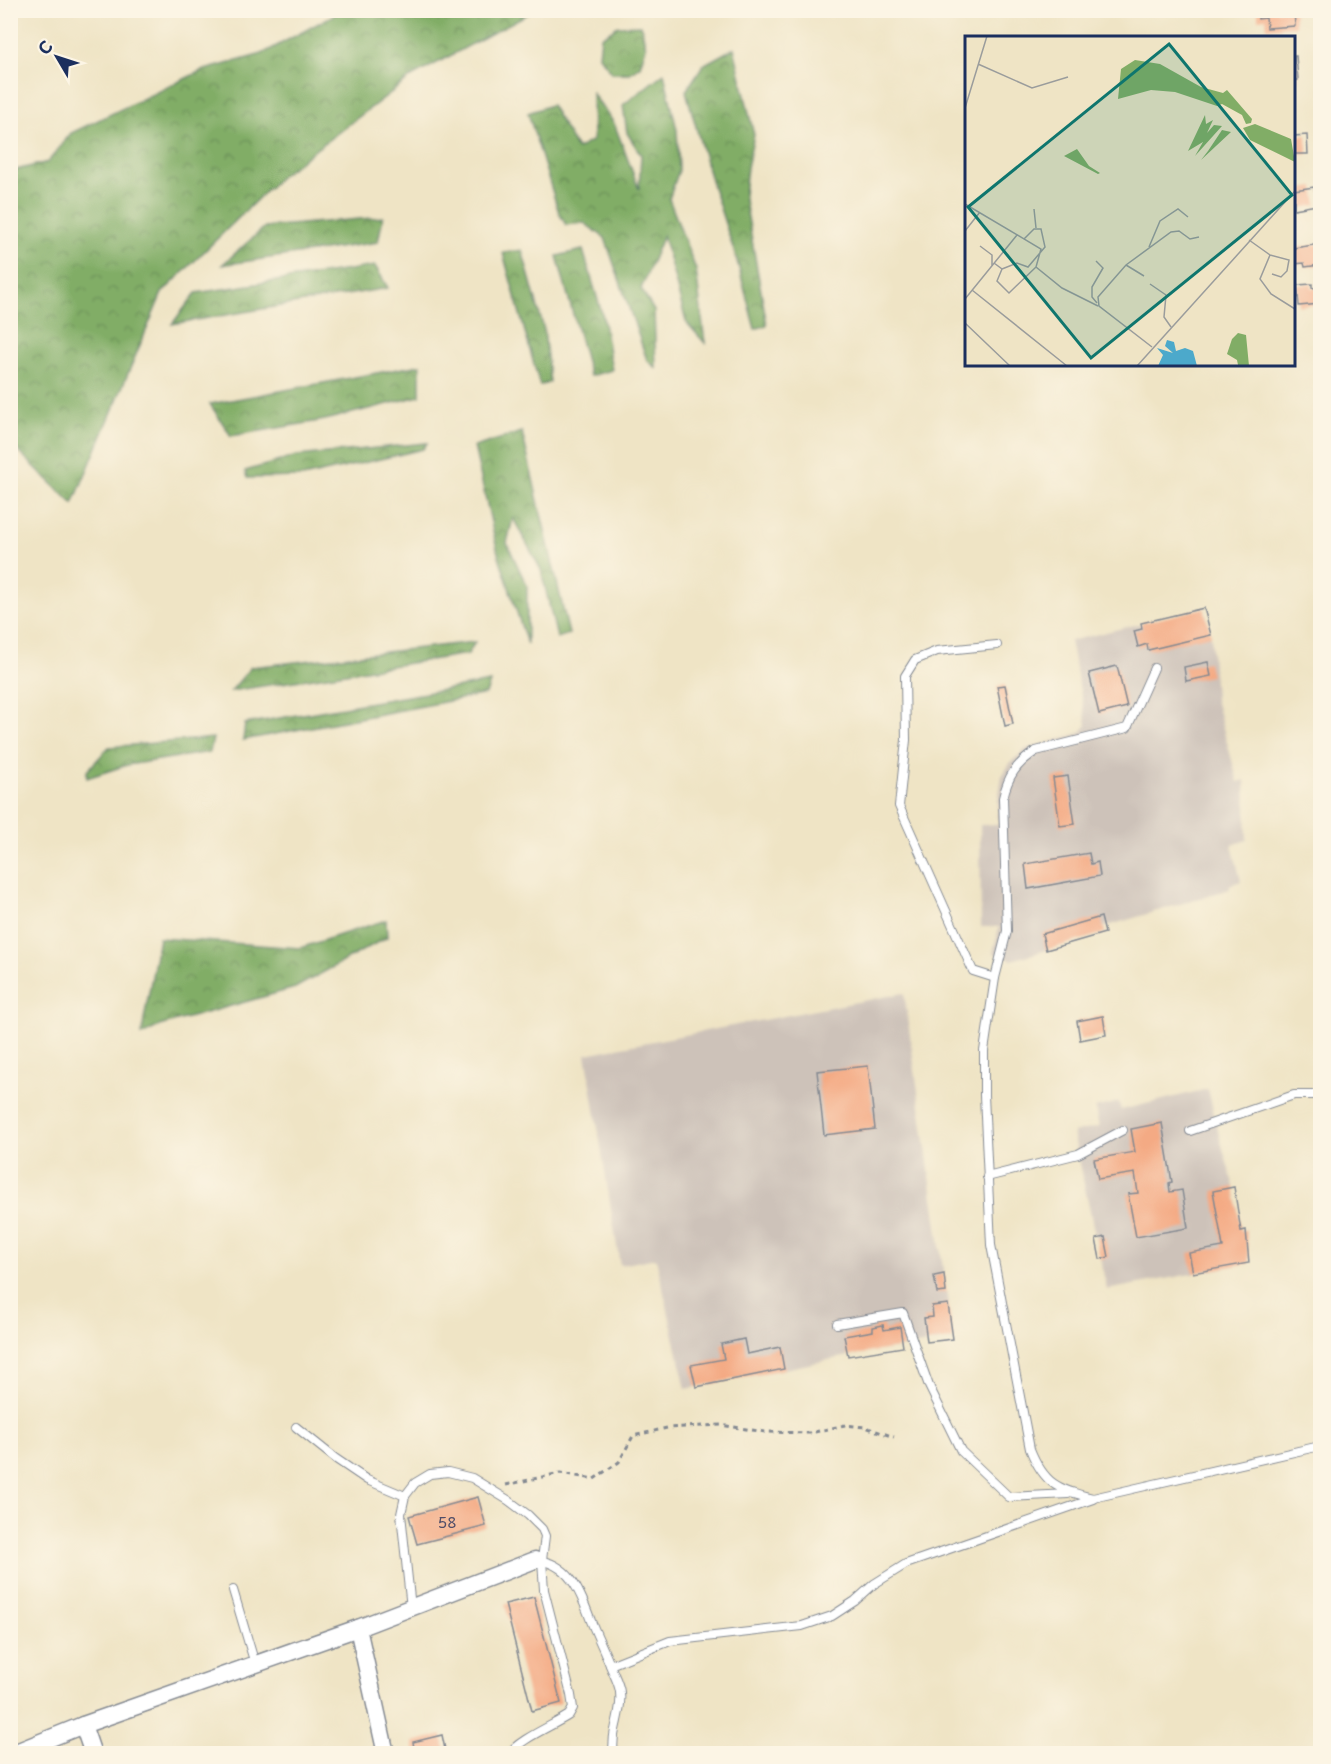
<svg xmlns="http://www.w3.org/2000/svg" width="1331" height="1764" font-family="'Playpen Sans',sans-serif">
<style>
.industrial{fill:#cdc2b9}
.forest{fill:url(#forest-crowns);stroke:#4e6e62;stroke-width:1.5}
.building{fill:#f4aa84}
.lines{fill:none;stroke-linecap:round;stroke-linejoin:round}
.service-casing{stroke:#858a92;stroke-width:10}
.minor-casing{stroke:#858a92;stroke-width:19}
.path{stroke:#858a92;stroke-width:3;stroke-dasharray:4.5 4.5;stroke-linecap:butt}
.service{stroke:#fff;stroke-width:8}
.minor{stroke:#fff;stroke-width:16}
.labels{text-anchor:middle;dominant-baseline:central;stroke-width:6;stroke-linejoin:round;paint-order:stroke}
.number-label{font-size:15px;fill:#514e68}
.inset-road{fill:none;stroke:#9a9c9c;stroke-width:1.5}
.view{fill:#0f766e;fill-opacity:0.15;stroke:#0f766e;stroke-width:3}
.inset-edge{fill:none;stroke:#1b2f5e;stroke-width:3}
</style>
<defs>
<pattern id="forest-crowns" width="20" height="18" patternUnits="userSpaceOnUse" patternTransform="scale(1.5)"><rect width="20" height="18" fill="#81ad66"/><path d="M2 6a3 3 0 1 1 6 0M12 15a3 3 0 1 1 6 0" fill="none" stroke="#698d57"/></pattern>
</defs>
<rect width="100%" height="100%" fill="#fcf5e5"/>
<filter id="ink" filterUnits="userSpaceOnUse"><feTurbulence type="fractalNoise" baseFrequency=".0167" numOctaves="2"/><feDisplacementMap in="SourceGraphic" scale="12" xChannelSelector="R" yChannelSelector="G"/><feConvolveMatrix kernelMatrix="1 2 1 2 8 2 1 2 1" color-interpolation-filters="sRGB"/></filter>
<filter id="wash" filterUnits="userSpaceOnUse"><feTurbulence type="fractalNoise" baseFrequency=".008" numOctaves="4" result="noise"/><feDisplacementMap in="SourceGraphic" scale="24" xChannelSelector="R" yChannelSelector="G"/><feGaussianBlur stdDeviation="1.35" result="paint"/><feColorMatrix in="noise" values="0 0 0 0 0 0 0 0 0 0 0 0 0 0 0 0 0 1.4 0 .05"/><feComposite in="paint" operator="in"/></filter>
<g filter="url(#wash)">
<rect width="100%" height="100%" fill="#efe4c5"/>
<g class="industrial">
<path d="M1204 608 1211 635 1215 699 1238 782 1245 780 1247 840 1232 845 1241 881 1229 885 1230 889 1104 927 1105 933 1012 960 993 953 999 927H981L980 825H998V801L1002 776 1011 762 1026 749 1080 733 1087 725 1070 641Z"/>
<path d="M904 993 953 1339 848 1356 686 1389 656 1258 620 1265 586 1054Z"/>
<path d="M1208 1089 1219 1135 1234 1187 1241 1230H1246L1249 1263 1107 1290 1073 1133 1099 1127 1095 1108 1119 1102 1121 1110Z"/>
</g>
<g class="forest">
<path d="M372 10 533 11 413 76 282 175 162 293 73 504 11 444V176L16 170 48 162 71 133 201 71 262 54 337 13 367 14Z"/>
<path d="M641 25 646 47 640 66 630 73H612L599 56 601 37 618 26Z"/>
<path d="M734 48 754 135 747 167 744 195 767 325 755 329 736 257 712 184 686 91 703 65Z"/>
<path d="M664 73 677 130 679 170 669 199 696 270 705 343 686 322 663 235 641 289 654 311 656 368 647 360 605 238 584 223 566 225 559 213 528 113 551 105 577 149 593 140 592 93 614 123 639 189 641 155 627 133 623 105Z"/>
<path d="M383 217 378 242 222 265 265 227Z"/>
<path d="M522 250 544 330 550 382 540 386 503 253Z"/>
<path d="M583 250 603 317 612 370 590 376 557 256Z"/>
<path d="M375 266 388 288 172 324 196 293Z"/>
<path d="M420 365V396L325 420 231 436 210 404Z"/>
<path d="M522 432 569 634 557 638 541 570 513 518 507 543 527 586V644L498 553 474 447Z"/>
<path d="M427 443 423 449 303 477 247 478 245 471 297 456Z"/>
<path d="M475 642 468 654 231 691 251 667Z"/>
<path d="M490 682 486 694 243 740 245 724Z"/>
<path d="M213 738 210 752 127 765 87 778V771L109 747Z"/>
<path d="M386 920 387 937 295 988 159 1026 142 1035 144 1019 159 938 300 948Z"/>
</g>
<g id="blocks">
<g class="building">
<path d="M1258 10H1294L1295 26 1267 28 1266 18 1258 19Z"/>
<path d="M1294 56H1296L1298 80H1294Z"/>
<path d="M1307 135 1308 154H1294V136Z"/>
<path d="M1314 187 1317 205 1294 209V190Z"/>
<path d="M1320 244V265L1305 267 1304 263 1294 264V248Z"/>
<path d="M1312 284V288L1320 287V304L1299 306 1297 285Z"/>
<path d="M1204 608 1211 635 1148 650 1147 644 1138 647 1134 631 1142 629 1141 623Z"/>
<path d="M1208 662 1211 676 1186 681 1184 667Z"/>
<path d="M1117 666 1127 707 1099 714 1089 673Z"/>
<path d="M1005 685 1013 724 1005 726 997 686Z"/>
<path d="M1068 776 1075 824 1060 826 1053 778Z"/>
<path d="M1089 853 1091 864 1098 862 1100 876 1028 889 1025 864Z"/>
<path d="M1101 917 1105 933 1046 950 1042 934Z"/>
<path d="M1103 1016 1106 1035 1080 1040 1077 1021Z"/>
<path d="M868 1066 875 1129 824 1135 817 1071Z"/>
<path d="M1162 1123 1172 1182 1169 1183 1170 1192 1182 1190 1188 1228 1136 1237 1128 1194 1138 1193 1135 1173 1098 1179 1094 1159 1135 1152 1131 1129Z"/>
<path d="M1234 1187 1241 1231 1246 1230 1249 1263 1193 1273 1189 1253 1223 1247 1213 1191Z"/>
<path d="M1105 1237 1109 1257 1100 1259 1096 1239Z"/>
<path d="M944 1274 946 1292 937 1293 934 1276Z"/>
<path d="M948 1304 953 1339 927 1342 924 1318 933 1317 932 1306Z"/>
<path d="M883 1325 884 1330 900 1327 903 1347 848 1356 844 1336 873 1331V1327Z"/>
<path d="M744 1339 747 1354 780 1347 784 1369 696 1387 691 1365 724 1359 721 1344Z"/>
<path d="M478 1497 486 1526 417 1544 409 1516Z"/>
<path d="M534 1597 561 1703 532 1711 505 1604Z"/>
<path d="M442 1735 446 1754H415L413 1742Z"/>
</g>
</g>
</g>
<g filter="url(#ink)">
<use href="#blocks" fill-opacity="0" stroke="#858a92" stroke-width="1.5"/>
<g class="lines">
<g class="service-casing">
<g id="service">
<path d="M1154 668 1127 728 1036 751C1016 764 1008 776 1003 798L1007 931 995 978 984 1051V1095L991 1245 1030 1449C1044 1484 1058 1490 1093 1498L1320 1446"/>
<path d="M995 978 973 971 899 806 906 740 905 676 915 660 937 651 997 645"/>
<path d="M1190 1131 1294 1095H1317L1320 1098"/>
<path d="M987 1177 1078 1154 1123 1130"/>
<path d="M837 1324 903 1313 929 1386 961 1451 1009 1497 1068 1494"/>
<path d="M296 1427 336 1459 367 1480 405 1496"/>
<path d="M535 1560C570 1562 581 1594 591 1621 597 1636 604 1650 610 1665L670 1641 802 1626 832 1616 855 1601 874 1584 906 1564 1093 1499"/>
<path d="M233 1590 255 1664"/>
<path d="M411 1608 401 1514 405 1496 415 1483 430 1474 448 1472 472 1478 508 1500 528 1515 542 1529 545 1536 542 1560 544 1590 571 1695 573 1708 569 1715C554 1725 518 1740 509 1754"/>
<path d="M610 1665C613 1673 619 1683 620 1692 623 1713 610 1732 614 1754"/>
</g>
</g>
<g class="minor-casing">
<g id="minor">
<path d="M358 1628 386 1754"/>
<path d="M83 1725 93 1754"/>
<path d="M11 1754 83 1725 358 1628 535 1560"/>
</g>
</g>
<path class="path" d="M506 1485 560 1473 594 1479 619 1462 633 1436 667 1428 721 1425 765 1432 810 1433 845 1425 865 1427 894 1437"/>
<use href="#service" class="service"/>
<use href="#minor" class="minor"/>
</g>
</g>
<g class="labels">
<g class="number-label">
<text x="447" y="1521">58</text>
</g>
</g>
<g transform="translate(965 36)">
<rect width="330" height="330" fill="#efe4c5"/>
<path d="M170 24 195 28 236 51 258 57 262 54 287 83 286 87 281 88 277 79 257 68 252 70 210 56 186 54 153 63 156 33ZM240 79 241 88 248 84 242 97 249 89 257 90 230 120 238 106 223 115ZM290 88 326 103 330 126 285 104 278 92ZM257 94 266 96 236 124 243 115ZM112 113 124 130 135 137 133 138 99 120ZM273 297 281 299 284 330H268L273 329 272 324 262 318 267 303Z" fill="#81ad66"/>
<path d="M202 304 209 306 211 315 220 312 228 315 232 330H193L198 319 192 312 208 317 200 310Z" fill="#4ca9cb"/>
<path class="inset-road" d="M13 28 67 52 103 41M0 72 22 0M0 168 76 213 71 231 97 252 133 270M69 173 71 192M0 195 15 176M284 204 305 219 295 243 306 258 330 273M15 210 27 219V230M184 211 195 185 213 173 223 181M305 219 324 224 322 235 316 241 307 238M131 225 138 232 127 251V261L132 267M29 227 37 233 32 245 44 257 71 231M161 229 179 240M37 233 52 227 63 231 80 211 76 193H69L59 203M185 248 201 259 199 281 206 291M7 254 102 330M0 263 52 199M0 287 45 330M187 311 134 270 133 261 161 229 206 196 214 195 225 203 234 201M172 330 330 155"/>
<path class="view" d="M204 8 327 159 126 322 3 171Z"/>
<rect width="330" height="330" class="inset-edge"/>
</g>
<rect width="1331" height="1764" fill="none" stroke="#fcf5e5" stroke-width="36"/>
<g transform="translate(57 57) rotate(309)" stroke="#fcf5e5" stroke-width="4.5" paint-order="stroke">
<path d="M0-4.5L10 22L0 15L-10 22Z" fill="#1b2f5e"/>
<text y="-9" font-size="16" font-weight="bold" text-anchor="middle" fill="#1b2f5e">С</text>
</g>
</svg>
